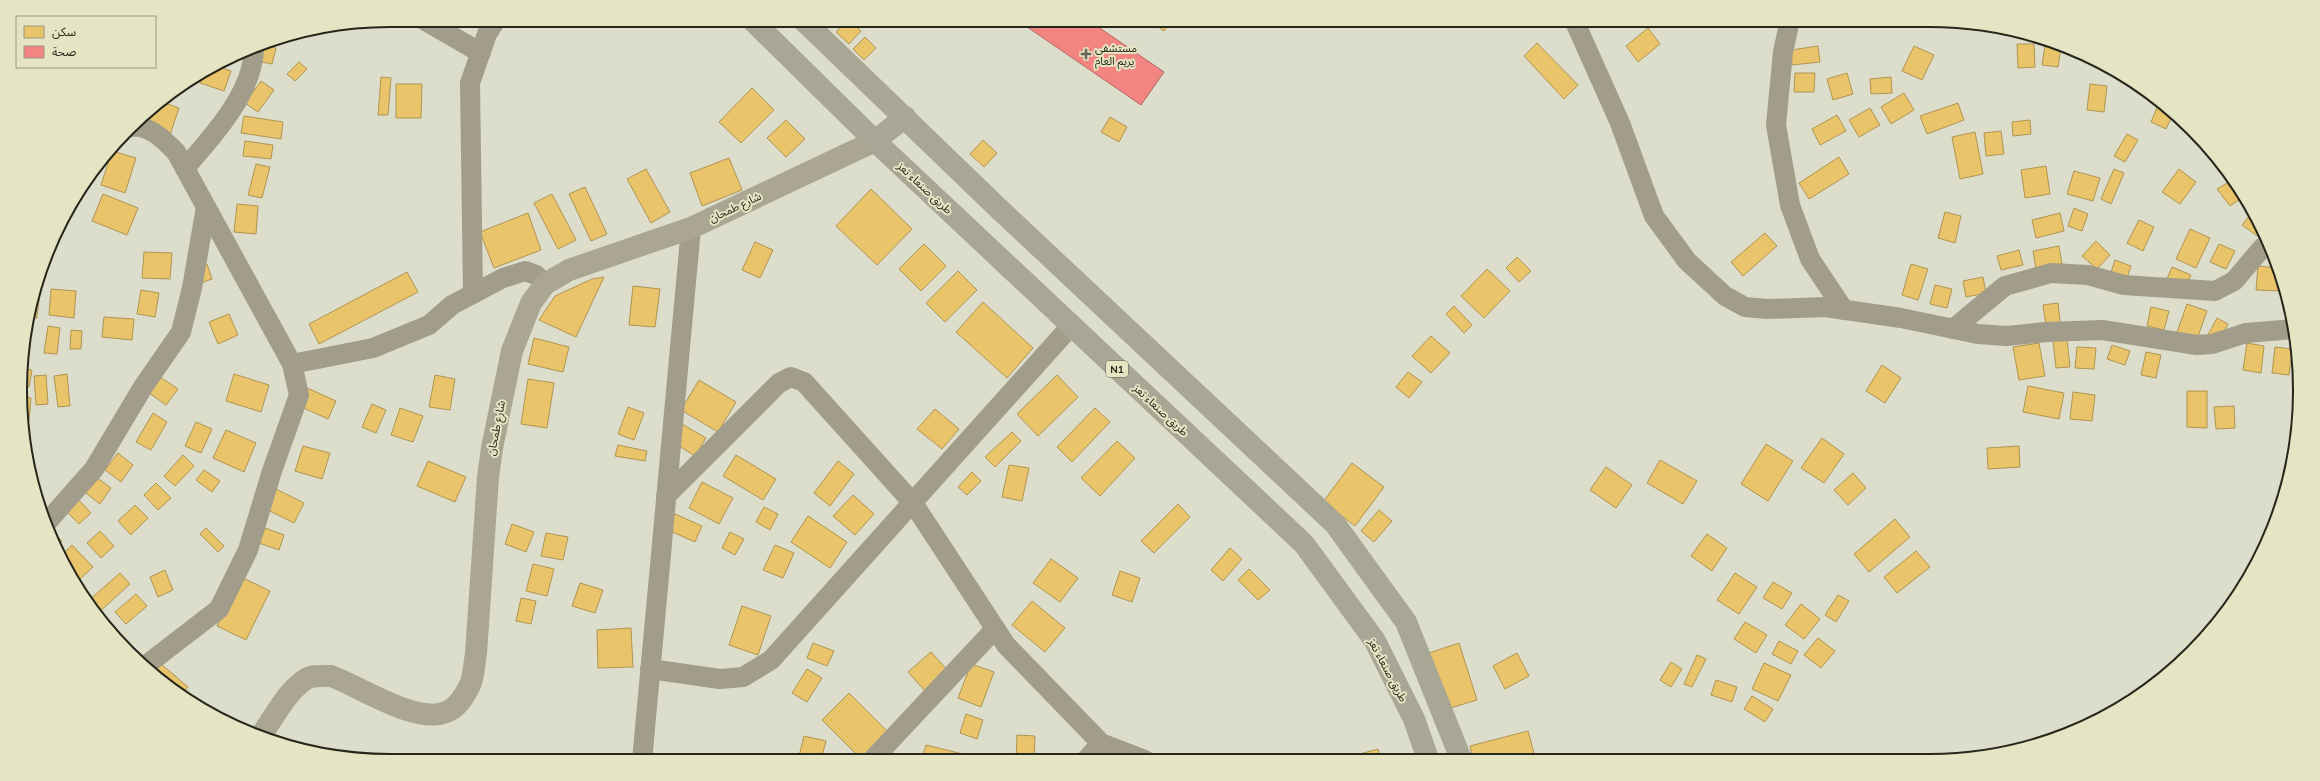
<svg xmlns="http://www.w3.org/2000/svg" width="2320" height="781" font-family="Mulish,'Noto Sans Arabic',sans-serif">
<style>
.homes{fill:#e9c46a;stroke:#ae9552}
.health{fill:#f28482;stroke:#b56863}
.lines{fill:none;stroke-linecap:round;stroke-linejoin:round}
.street{stroke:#a29c8b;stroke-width:20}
.secondary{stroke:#aaa692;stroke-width:22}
.highway{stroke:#a8a694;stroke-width:22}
.poi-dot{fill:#666658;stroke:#e5e5c4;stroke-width:1.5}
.labels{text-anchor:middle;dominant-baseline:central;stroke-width:4;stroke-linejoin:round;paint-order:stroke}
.shield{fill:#e5e5c4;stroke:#5f5f4d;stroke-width:1}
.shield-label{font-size:10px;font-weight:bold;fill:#26261a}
.poi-label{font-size:11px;fill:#26261a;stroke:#e5e5c4;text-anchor:start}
.street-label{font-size:11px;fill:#26261a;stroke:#e5e5c4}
.rim{fill:none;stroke:#26261a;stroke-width:2}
</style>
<rect width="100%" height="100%" fill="#ddc"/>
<g class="homes">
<path d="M847 20 861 31 849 44 836 32Z"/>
<path d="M1149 20H1172L1164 31Z"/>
<path d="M1648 28 1660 44 1638 62 1626 46Z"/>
<path d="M865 37 876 48 864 60 853 49Z"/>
<path d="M1537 43 1578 85 1564 99 1524 56Z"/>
<path d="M2017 44H2034L2035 67 2018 68Z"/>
<path d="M260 45 276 48 272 64 252 60Z"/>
<path d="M2045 45 2061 47 2058 67 2042 65Z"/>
<path d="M1818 46 1820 62 1792 65 1791 50Z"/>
<path d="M1914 46 1934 55 1922 80 1902 71Z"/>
<path d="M299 62 307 69 295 81 287 74Z"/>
<path d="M219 67 231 71 224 91 200 83 201 78Z"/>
<path d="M1795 73H1815L1814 92H1794Z"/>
<path d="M1847 73 1853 94 1833 100 1827 79Z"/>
<path d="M381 77 391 78 388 115H378Z"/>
<path d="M1891 77 1892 93 1871 94 1870 79Z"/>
<path d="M261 81 274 90 258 112 245 103Z"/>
<path d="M396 84H422L421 118H396Z"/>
<path d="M2090 84 2107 86 2104 112 2087 110Z"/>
<path d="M752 88 774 110 741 143 719 122Z"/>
<path d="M1904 93 1914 110 1891 124 1881 107Z"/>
<path d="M2160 101 2173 114 2166 129 2151 122Z"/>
<path d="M162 102 179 108 170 135 146 128 153 108Z"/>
<path d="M1958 103 1964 120 1927 134 1920 116Z"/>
<path d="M1870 108 1880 125 1859 137 1849 120Z"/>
<path d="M1837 115 1846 131 1820 145 1812 129Z"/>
<path d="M244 116 283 122 281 139 241 133Z"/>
<path d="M1110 117 1127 127 1119 142 1101 132Z"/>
<path d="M786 120 805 139 786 157 767 138Z"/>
<path d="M2030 120 2031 134 2013 136 2012 122Z"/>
<path d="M2001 131 2004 154 1986 156 1984 133Z"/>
<path d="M1975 132 1983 174 1960 179 1952 137Z"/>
<path d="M2127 134 2138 140 2125 162 2114 156Z"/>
<path d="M983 140 997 153 984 167 970 154Z"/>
<path d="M245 141 273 145 271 159 243 156Z"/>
<path d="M112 151 136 158 125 193 101 185Z"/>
<path d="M1839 157 1849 174 1809 199 1799 183Z"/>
<path d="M729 158 742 190 702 206 690 173Z"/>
<path d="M256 164 270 167 262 198 248 195Z"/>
<path d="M2046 166 2050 194 2025 198 2021 170Z"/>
<path d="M646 169 670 212 651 223 627 179Z"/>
<path d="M2114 169 2124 173 2111 204 2101 199Z"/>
<path d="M2179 169 2196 182 2180 204 2162 192Z"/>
<path d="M2074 171 2100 178 2093 201 2067 194Z"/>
<path d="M2227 183 2239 200 2230 206 2217 189Z"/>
<path d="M585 187 607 234 591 241 569 194Z"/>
<path d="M871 189 912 229 877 265 836 226Z"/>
<path d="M103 194 138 208 127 235 92 221Z"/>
<path d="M552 194 576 240 558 249 534 203Z"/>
<path d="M237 204 258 206 256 234 234 232Z"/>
<path d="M2074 208 2088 214 2082 231 2068 226Z"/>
<path d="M2253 211 2263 233 2260 238 2242 225Z"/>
<path d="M1945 212 1961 216 1955 243 1938 238Z"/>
<path d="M528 213 541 250 494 268 480 232Z"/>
<path d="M2060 213 2064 231 2036 238 2032 220Z"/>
<path d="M2139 220 2154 227 2143 251 2127 243Z"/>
<path d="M2190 229 2210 238 2196 268 2176 259Z"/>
<path d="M1765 233 1777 246 1743 276 1731 262Z"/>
<path d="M2096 241 2110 255 2097 269 2082 256Z"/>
<path d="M755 242 773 250 760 278 742 270Z"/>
<path d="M924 244 946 266 921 291 899 269Z"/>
<path d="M2219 244 2235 251 2226 269 2210 262Z"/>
<path d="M2059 246 2063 270 2037 275 2033 251Z"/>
<path d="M2019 250 2023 265 2001 270 1997 256Z"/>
<path d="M144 252 172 253 170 279 142 278Z"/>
<path d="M1517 257 1531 271 1519 282 1506 268Z"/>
<path d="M2115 260 2131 266 2123 290 2107 285Z"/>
<path d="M207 264 212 279 195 285 189 270Z"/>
<path d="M1911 264 1928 269 1918 300 1902 295Z"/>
<path d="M2258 266 2279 268 2282 280 2281 291 2256 290Z"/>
<path d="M2172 267 2191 275 2182 294 2164 286Z"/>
<path d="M1487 269 1510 291 1484 318 1461 296Z"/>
<path d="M958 271 977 290 945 322 926 303Z"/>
<path d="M407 272 418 292 319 344 309 324Z"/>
<path d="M604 277 576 337 539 320 555 296 592 279Z"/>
<path d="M1983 277 1986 293 1966 297 1963 281Z"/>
<path d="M41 282 37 318 31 317Z"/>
<path d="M1935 285 1952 289 1947 308 1930 304Z"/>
<path d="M633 286 660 289 655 327 629 325Z"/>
<path d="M51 289 76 291 74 318 49 315Z"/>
<path d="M141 290 159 293 155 317 137 314Z"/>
<path d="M983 302 1033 348 1007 378 956 332Z"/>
<path d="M2058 303 2061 330 2047 332 2043 305Z"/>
<path d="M2187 304 2207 311 2196 342 2176 335Z"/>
<path d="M1454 306 1472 325 1464 333 1446 314Z"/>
<path d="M2151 307 2169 311 2164 330 2147 326Z"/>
<path d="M229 314 238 335 218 344 209 322Z"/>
<path d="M104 317 134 319 132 340 102 337Z"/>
<path d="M2217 318 2228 324 2215 350 2203 344Z"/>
<path d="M48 326 60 328 57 354 44 353Z"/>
<path d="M71 330 82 331 81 349H70Z"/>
<path d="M1431 336 1450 353 1431 373 1412 356Z"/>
<path d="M534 338 569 347 563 372 528 364Z"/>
<path d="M2067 339 2070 367 2056 368 2053 341Z"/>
<path d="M2039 343 2045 376 2019 380 2013 347Z"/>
<path d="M2247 343 2264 346 2261 373 2243 370Z"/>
<path d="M2112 345 2130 351 2125 365 2107 359Z"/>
<path d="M2077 347 2096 348 2094 369 2075 368Z"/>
<path d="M2275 347 2292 349 2289 375 2272 373Z"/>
<path d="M2146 352 2161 355 2156 378 2141 375Z"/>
<path d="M1882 365 1901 378 1885 403 1866 391Z"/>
<path d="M22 369 32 370 29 387 22 386Z"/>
<path d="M1408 372 1422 382 1409 398 1396 387Z"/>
<path d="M67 374 70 406 58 407 54 376Z"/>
<path d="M234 374 269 385 261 412 226 401Z"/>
<path d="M46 375 48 404 36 405 34 376Z"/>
<path d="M157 375 178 389 166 405 145 390Z"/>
<path d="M435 375 455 379 450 410 429 407Z"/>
<path d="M1057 375 1078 397 1038 436 1017 414Z"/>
<path d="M528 379 554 383 547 428 521 424Z"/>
<path d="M2296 379H2298L2299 394H2294Z"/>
<path d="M699 380 736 402 718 432 681 410Z"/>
<path d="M2028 386 2064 393 2059 419 2023 412Z"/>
<path d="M305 387 336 401 328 419 297 405Z"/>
<path d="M2187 391H2207V428L2187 427Z"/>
<path d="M2073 392 2095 395 2092 421 2070 419Z"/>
<path d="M21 397 31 398 29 421H22Z"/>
<path d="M372 404 386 410 376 433 362 427Z"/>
<path d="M2234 406 2235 428 2216 429 2214 407Z"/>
<path d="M628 407 644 413 634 440 618 434Z"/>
<path d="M400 408 423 416 413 442 391 435Z"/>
<path d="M1095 408 1110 422 1072 462 1057 447Z"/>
<path d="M935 409 959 429 942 449 917 429Z"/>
<path d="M153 413 167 422 151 450 136 442Z"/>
<path d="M196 422 212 429 201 453 185 446Z"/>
<path d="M682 424 706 438 695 456 671 441Z"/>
<path d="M226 430 256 443 244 472 213 458Z"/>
<path d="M1012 432 1021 441 995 467 985 457Z"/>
<path d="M1822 438 1844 454 1824 483 1801 468Z"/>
<path d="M1117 441 1135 458 1100 496 1081 478Z"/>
<path d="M1766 444 1793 461 1768 501 1741 484Z"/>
<path d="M618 445 647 451 645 461 615 456Z"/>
<path d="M303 446 330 453 322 479 295 471Z"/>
<path d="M2019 446 2020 467 1988 469 1987 448Z"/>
<path d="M118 453 133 465 121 482 105 470Z"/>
<path d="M183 455 194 466 175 486 164 476Z"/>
<path d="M736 455 776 479 763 500 723 476Z"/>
<path d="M1660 460 1697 481 1683 504 1647 483Z"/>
<path d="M428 461 466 477 455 502 417 486Z"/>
<path d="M838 461 854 474 830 506 814 493Z"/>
<path d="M1352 463 1384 487 1355 526 1323 502Z"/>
<path d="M1009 465 1029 468 1022 501 1002 497Z"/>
<path d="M1606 467 1632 485 1616 508 1590 490Z"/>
<path d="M204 470 220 481 212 492 196 480Z"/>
<path d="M89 472 111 488 100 504 78 487Z"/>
<path d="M972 472 981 481 967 495 958 487Z"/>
<path d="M1853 473 1866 488 1848 505 1834 490Z"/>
<path d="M702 482 733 498 719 524 689 508Z"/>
<path d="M156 483 171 498 158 510 144 495Z"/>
<path d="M32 485 43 497 39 500 33 486Z"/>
<path d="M274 488 304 503 294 523 264 508Z"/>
<path d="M74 495 91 513 79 524 62 507Z"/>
<path d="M853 495 874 514 855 535 833 516Z"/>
<path d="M1178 504 1190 517 1154 553 1141 541Z"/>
<path d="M135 505 148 518 131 535 118 521Z"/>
<path d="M764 507 778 514 770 530 756 522Z"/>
<path d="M1379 510 1392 521 1374 542 1361 531Z"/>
<path d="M675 514 702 526 695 542 668 530Z"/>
<path d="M808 516 847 542 830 568 791 542Z"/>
<path d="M1895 519 1910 537 1869 572 1854 554Z"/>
<path d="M512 524 534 532 526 552 505 544Z"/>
<path d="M206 528 224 546 218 552 200 534Z"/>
<path d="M265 528 284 535 279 550 259 543Z"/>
<path d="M100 531 114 546 101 558 87 543Z"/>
<path d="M53 532 62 541 59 544Z"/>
<path d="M730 532 744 539 735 555 722 548Z"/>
<path d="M546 533 568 537 563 560 541 556Z"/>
<path d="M1707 534 1727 548 1712 571 1691 556Z"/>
<path d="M72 545 93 567 80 579 70 569 63 554Z"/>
<path d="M775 545 794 553 783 578 763 570Z"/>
<path d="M1230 548 1242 559 1223 581 1211 570Z"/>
<path d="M1916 551 1930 567 1897 593 1884 577Z"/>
<path d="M1051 559 1078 578 1060 602 1033 583Z"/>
<path d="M533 564 554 569 547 596 526 591Z"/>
<path d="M1249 569 1270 590 1258 600 1238 580Z"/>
<path d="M165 570 173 590 158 597 150 577Z"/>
<path d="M1120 571 1140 578 1132 602 1112 595Z"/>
<path d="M120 573 130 584 97 614 87 602Z"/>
<path d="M1735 573 1757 587 1739 614 1717 600Z"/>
<path d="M241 577 270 591 246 640 217 626Z"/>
<path d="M1773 582 1792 593 1782 609 1763 598Z"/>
<path d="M580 583 603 590 595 613 572 606Z"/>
<path d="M136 594 147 606 126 624 115 612Z"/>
<path d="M1838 595 1849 601 1836 622 1825 615Z"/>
<path d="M521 598 536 601 531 624 516 621Z"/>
<path d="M1032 601 1065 628 1045 652 1012 625Z"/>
<path d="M1801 604 1820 619 1804 639 1785 625Z"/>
<path d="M742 606 771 616 758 655 729 645Z"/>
<path d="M1745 622 1767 635 1756 653 1734 639Z"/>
<path d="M631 628 633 667 598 668 597 630Z"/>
<path d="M1818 638 1835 651 1821 668 1804 655Z"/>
<path d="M1779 641 1798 651 1791 664 1772 654Z"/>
<path d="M813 643 834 651 827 666 807 658Z"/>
<path d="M1459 643 1477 700 1447 709 1429 653Z"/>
<path d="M931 652 949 672 926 692 908 672Z"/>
<path d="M1517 653 1529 676 1505 689 1493 666Z"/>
<path d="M1697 655 1706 659 1692 687 1684 684Z"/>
<path d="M153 657 188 687 181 695 145 666Z"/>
<path d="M1671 662 1682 669 1671 687 1660 680Z"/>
<path d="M1764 663 1791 675 1778 701 1752 689Z"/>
<path d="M971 664 994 672 981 707 958 698Z"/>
<path d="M807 669 822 678 807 702 792 693Z"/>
<path d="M1716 680 1737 687 1732 702 1711 695Z"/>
<path d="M849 693 888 732 861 759 822 720Z"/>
<path d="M1752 696 1773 709 1765 722 1744 709Z"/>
<path d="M966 714 983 720 977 739 960 733Z"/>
<path d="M1528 731 1534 753 1510 759H1473L1470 746Z"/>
<path d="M1017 735 1035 736 1034 760H1016Z"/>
<path d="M804 736 826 741 821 760H798Z"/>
<path d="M926 745 975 757V760L922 758Z"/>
<path d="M1378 749 1381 759H1341Z"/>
</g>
<path class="health" d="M1017 20H1088L1164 72 1141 105Z"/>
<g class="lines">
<g class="street">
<path d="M424 20 481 53"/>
<path d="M1574 20 1620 123 1654 216 1687 261 1725 296 1745 307 1768 309 1825 307 1901 318 1978 334 2006 336 2046 332 2102 330 2197 345 2212 344 2246 333 2294 329"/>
<path d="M1790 20 1783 52 1776 125 1790 205 1810 259 1844 310"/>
<path d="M132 127C149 124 165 141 176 152L292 364 299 395 272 471 248 550 219 609 145 666"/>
<path d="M185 168C213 136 254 92 254 47"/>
<path d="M473 294 470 83 487 34 496 20"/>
<path d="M1953 329 2005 286 2051 273 2088 275 2124 285 2215 291 2234 281 2263 247H2269"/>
<path d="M292 364 373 348 429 325 452 305 503 278 525 271 536 275 545 284"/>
<path d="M666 496 779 383 791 377 804 382 913 503 1006 645 1101 743 1145 760"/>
<path d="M48 521 94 469 143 387 181 332 192 288 206 207"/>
<path d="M650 669 720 679 743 677 771 660 1071 326"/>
<path d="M872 760 995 629"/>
<path d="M1086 760 1101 743"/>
<path d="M642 761 691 228"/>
</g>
<path class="secondary" d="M262 734C275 716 287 691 306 679 312 675 323 676 331 676 359 686 417 725 446 712 458 708 465 695 470 685 474 676 474 664 476 654L488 477 492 448 512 351 531 303 545 284 569 270 691 228 875 141"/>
<g class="highway">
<path d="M752 20 875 141 1304 544 1375 641 1414 719 1428 759"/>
<path d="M803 20 997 207 1335 524 1406 622 1461 759"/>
<path d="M875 141 905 117"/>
</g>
</g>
<path class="poi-dot" d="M1084 48h4v4h4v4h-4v4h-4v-4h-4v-4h4z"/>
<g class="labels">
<rect class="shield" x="1106" y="361" width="22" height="16" rx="3"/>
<g class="shield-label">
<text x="1117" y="369">N1</text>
</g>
<g class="poi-label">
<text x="1095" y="48">مستشفى<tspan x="1095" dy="13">يريم العام</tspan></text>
</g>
<g class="street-label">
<text transform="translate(925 188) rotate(43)">طريق صنعاء تعز</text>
<text transform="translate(735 207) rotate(-25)">شارع طمحان</text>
<text transform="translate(1161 410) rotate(43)">طريق صنعاء تعز</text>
<text transform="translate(496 428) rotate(-79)">شارع طمحان</text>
<text transform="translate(1388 670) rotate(62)">طريق صنعاء تعز</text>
</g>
</g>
<path d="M0 0H2320V781H0ZM390 27H1930A363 363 0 0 1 2293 390V391A363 363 0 0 1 1930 754H390A363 363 0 0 1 27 391V390A363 363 0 0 1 390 27Z" fill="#e5e5c4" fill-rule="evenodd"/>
<path class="rim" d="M390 27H1930A363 363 0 0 1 2293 390V391A363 363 0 0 1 1930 754H390A363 363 0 0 1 27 391V390A363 363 0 0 1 390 27Z"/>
<rect x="16" y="16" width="140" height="52" fill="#e5e5c4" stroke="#999980"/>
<rect x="24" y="26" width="20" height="12" fill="#e9c46a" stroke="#999980"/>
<text x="52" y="36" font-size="12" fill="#26261a">سكن</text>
<rect x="24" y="46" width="20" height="12" fill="#f28482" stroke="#999980"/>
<text x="52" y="56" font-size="12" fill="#26261a">صحة</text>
</svg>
